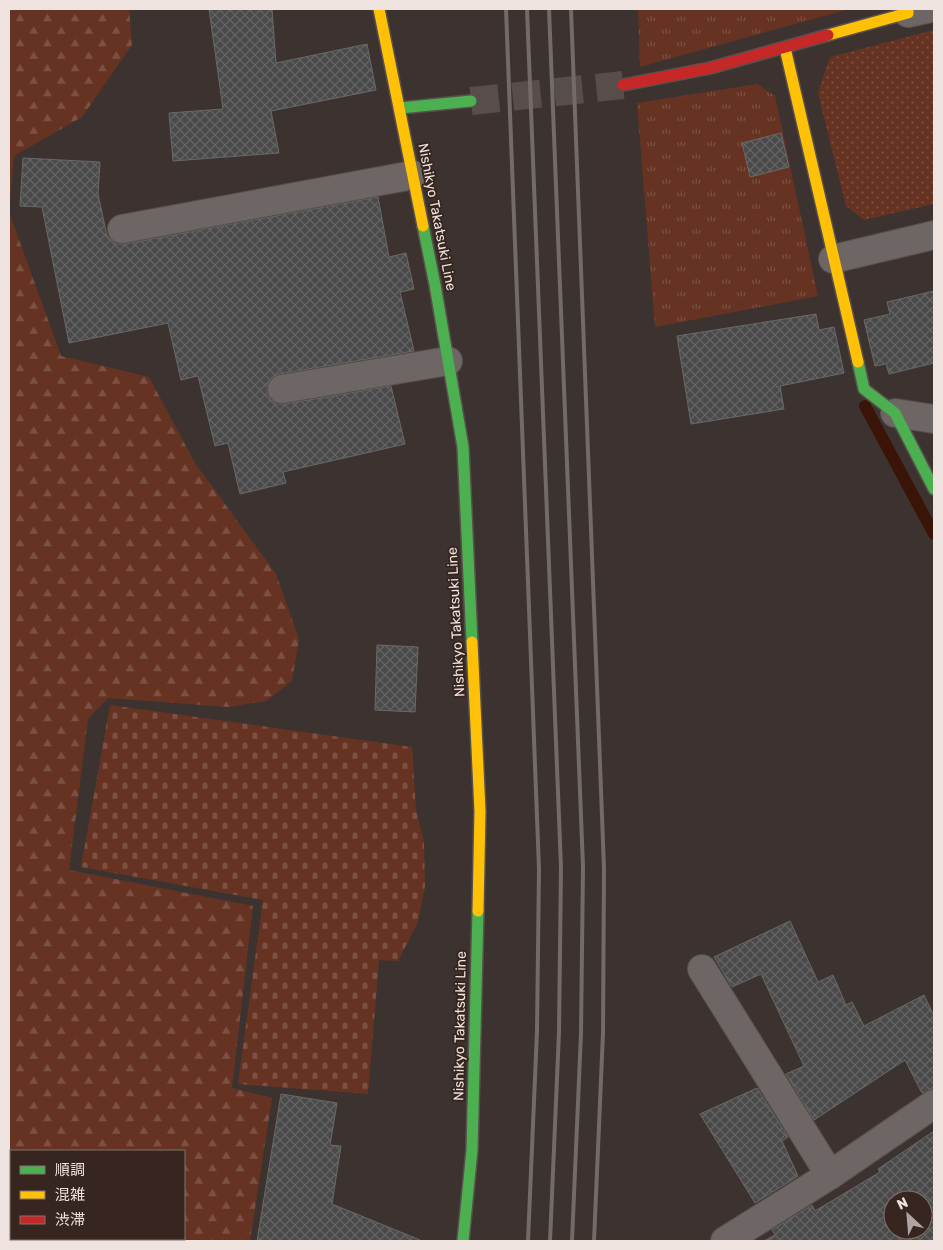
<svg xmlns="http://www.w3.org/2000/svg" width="943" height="1250" font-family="Rubik,'Noto Sans JP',sans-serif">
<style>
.grass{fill:url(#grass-dots)}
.forest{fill:url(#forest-firs);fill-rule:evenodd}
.cemetery{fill:url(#cemetery-stones)}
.park{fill:url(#park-tufts)}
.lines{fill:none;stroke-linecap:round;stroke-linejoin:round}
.stream{stroke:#3b1408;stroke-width:12}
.building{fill:url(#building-cross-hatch);stroke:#696969;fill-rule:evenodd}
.secondary-tunnel{stroke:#574d4a;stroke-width:28;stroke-dasharray:28 14;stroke-linecap:butt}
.street-casing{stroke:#58504d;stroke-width:30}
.fast-casing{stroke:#58504d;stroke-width:14}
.slow-casing{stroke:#58504d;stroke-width:14}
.jam-casing{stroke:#58504d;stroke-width:14}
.street{stroke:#6d6664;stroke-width:28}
.fast{stroke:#4caf50;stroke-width:11}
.slow{stroke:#ffc107;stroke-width:11}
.jam{stroke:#c62828;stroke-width:11}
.rail{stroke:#736b68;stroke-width:4}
.labels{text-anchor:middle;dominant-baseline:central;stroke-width:4;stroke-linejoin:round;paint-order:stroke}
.street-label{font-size:14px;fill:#efe3df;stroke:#372620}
</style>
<defs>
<pattern id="grass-dots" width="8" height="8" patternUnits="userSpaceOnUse" patternTransform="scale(1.25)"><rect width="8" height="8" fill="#632"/><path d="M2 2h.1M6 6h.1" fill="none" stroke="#7c5042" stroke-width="1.8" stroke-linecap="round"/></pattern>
<pattern id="forest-firs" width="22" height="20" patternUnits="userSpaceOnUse" patternTransform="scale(1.25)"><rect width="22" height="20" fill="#632"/><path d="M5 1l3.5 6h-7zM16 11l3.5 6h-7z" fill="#7c5042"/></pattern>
<pattern id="cemetery-stones" width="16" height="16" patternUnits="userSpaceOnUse" patternTransform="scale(1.25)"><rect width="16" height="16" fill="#632"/><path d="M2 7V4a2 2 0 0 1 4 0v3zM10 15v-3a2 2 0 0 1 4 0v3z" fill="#7c5042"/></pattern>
<pattern id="park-tufts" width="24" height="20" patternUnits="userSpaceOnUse" patternTransform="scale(1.25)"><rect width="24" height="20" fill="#632"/><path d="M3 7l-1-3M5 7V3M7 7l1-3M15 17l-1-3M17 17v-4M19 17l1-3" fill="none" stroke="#7c5042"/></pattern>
<pattern id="building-cross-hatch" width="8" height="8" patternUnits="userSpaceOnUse" patternTransform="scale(1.25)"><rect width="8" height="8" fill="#4b4a4a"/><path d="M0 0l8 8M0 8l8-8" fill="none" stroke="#656464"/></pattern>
</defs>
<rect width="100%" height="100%" fill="#3c3330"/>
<path class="grass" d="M934 30V204L864 220 846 206 818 93 830 57Z"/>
<path class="forest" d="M9 9H129L132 45 82 117 14 156 9 212 61 356 149 377 195 463 276 574 299 639 292 681 266 701 228 707 108 698 88 719 69 870 253 906 232 1088 272 1098 250 1241H9ZM11 1151H184V1239H11Z"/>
<path class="cemetery" d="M110 705 412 747 416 810 424 842 425 886 418 922 398 961 379 960 368 1094 238 1084 263 900 81 867Z"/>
<g class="park">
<path d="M638 9H849L640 67Z"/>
<path d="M757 84 775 96 818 296 655 327 637 103Z"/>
</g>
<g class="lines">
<path class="stream" d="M865 406 934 534"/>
</g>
<g class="building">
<path d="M209 9H272L276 63 367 44 376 90 271 111 279 153 173 161 169 113 223 109Z"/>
<path d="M781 133 789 167 750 177 742 143Z"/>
<path d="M23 158 100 162 98 194 107 236 117 244H125L378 197 389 257 406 253 414 289 400 292 414 351 279 374 272 377 268 383 267 391 270 399 277 404H285L391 386 405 444 283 472 286 483 240 494 228 443 215 446 198 376 181 380 168 323 69 343 42 207 20 206Z"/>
<path d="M934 291V363L889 374 886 364 875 366 864 320 890 314 887 302Z"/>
<path d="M816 314 819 330 834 327 844 373 780 386 784 409 691 424 677 336Z"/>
<path d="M377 645 418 647 415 712 375 710Z"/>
<path d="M790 921 818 982 833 975 846 1005 852 1002 864 1026 924 995 934 1016V1089L922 1093 905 1060 814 1120 786 1074 804 1066 761 974 732 987 714 957Z"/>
<path d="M757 1088 788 1137 782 1141 798 1176 755 1203 700 1114Z"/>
<path d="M281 1094 337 1103 330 1145 341 1146 332 1204 420 1240V1241H257Z"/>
<path d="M934 1131V1241H764L775 1235 772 1230 812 1205 815 1211 880 1172 878 1169ZM893 1200H923V1230H893Z"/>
</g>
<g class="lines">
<path class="secondary-tunnel" d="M471 101 623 85"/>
<g class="street-casing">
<g id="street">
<path d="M908 13 927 9"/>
<path d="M122 229 413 175"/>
<path d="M833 259 934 235"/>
<path d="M282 389 448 361"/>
<path d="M895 413 934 419"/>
<path d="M702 969 830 1175"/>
<path d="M725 1241 830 1175 934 1104"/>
</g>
</g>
<g class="fast-casing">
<g id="fast">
<path d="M400 108 471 101"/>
<path d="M423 226 435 285 463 447 472 642"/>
<path d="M858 362 864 389 895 413 934 489"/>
<path d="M463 1241 472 1150 478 911"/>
</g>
</g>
<g class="slow-casing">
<g id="slow">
<path d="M379 9 423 226"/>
<path d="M828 35 908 13V9"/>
<path d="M785 48 858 362"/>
<path d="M472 642 480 811 478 911"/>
</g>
</g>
<g class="jam-casing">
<path id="jam" d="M623 85 710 68 828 35"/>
</g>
<use href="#street" class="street"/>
<use href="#fast" class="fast"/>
<use href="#slow" class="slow"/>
<use href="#jam" class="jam"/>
<g class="rail">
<path d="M506 9 539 869 537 1031 528 1241"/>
<path d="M527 9 561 868 559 1032 550 1241"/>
<path d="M549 9 583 867 581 1033 572 1241"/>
<path d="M571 9 604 868 603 1033 594 1241"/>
</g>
</g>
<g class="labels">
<g class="street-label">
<text transform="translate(437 217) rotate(79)">Nishikyo Takatsuki Line</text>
<text transform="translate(456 622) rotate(-93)">Nishikyo Takatsuki Line</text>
<text transform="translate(460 1026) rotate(-89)">Nishikyo Takatsuki Line</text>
</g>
</g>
<rect width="943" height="1250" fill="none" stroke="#efe3df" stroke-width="20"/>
<rect x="10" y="1150" width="175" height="90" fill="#372620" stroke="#81726c"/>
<rect x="20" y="1166" width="25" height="8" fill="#4caf50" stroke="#81726c"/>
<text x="55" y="1175" font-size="15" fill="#efe3df">順調</text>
<rect x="20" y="1191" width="25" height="8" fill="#ffc107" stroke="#81726c"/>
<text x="55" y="1200" font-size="15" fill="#efe3df">混雑</text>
<rect x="20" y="1216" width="25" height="8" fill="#c62828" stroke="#81726c"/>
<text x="55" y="1225" font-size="15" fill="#efe3df">渋滞</text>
<g transform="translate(908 1215) rotate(334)"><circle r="24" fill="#372620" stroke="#81726c"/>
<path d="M0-4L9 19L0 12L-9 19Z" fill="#b0a5a2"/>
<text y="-8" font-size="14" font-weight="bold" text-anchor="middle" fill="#efe3df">N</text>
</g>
</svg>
